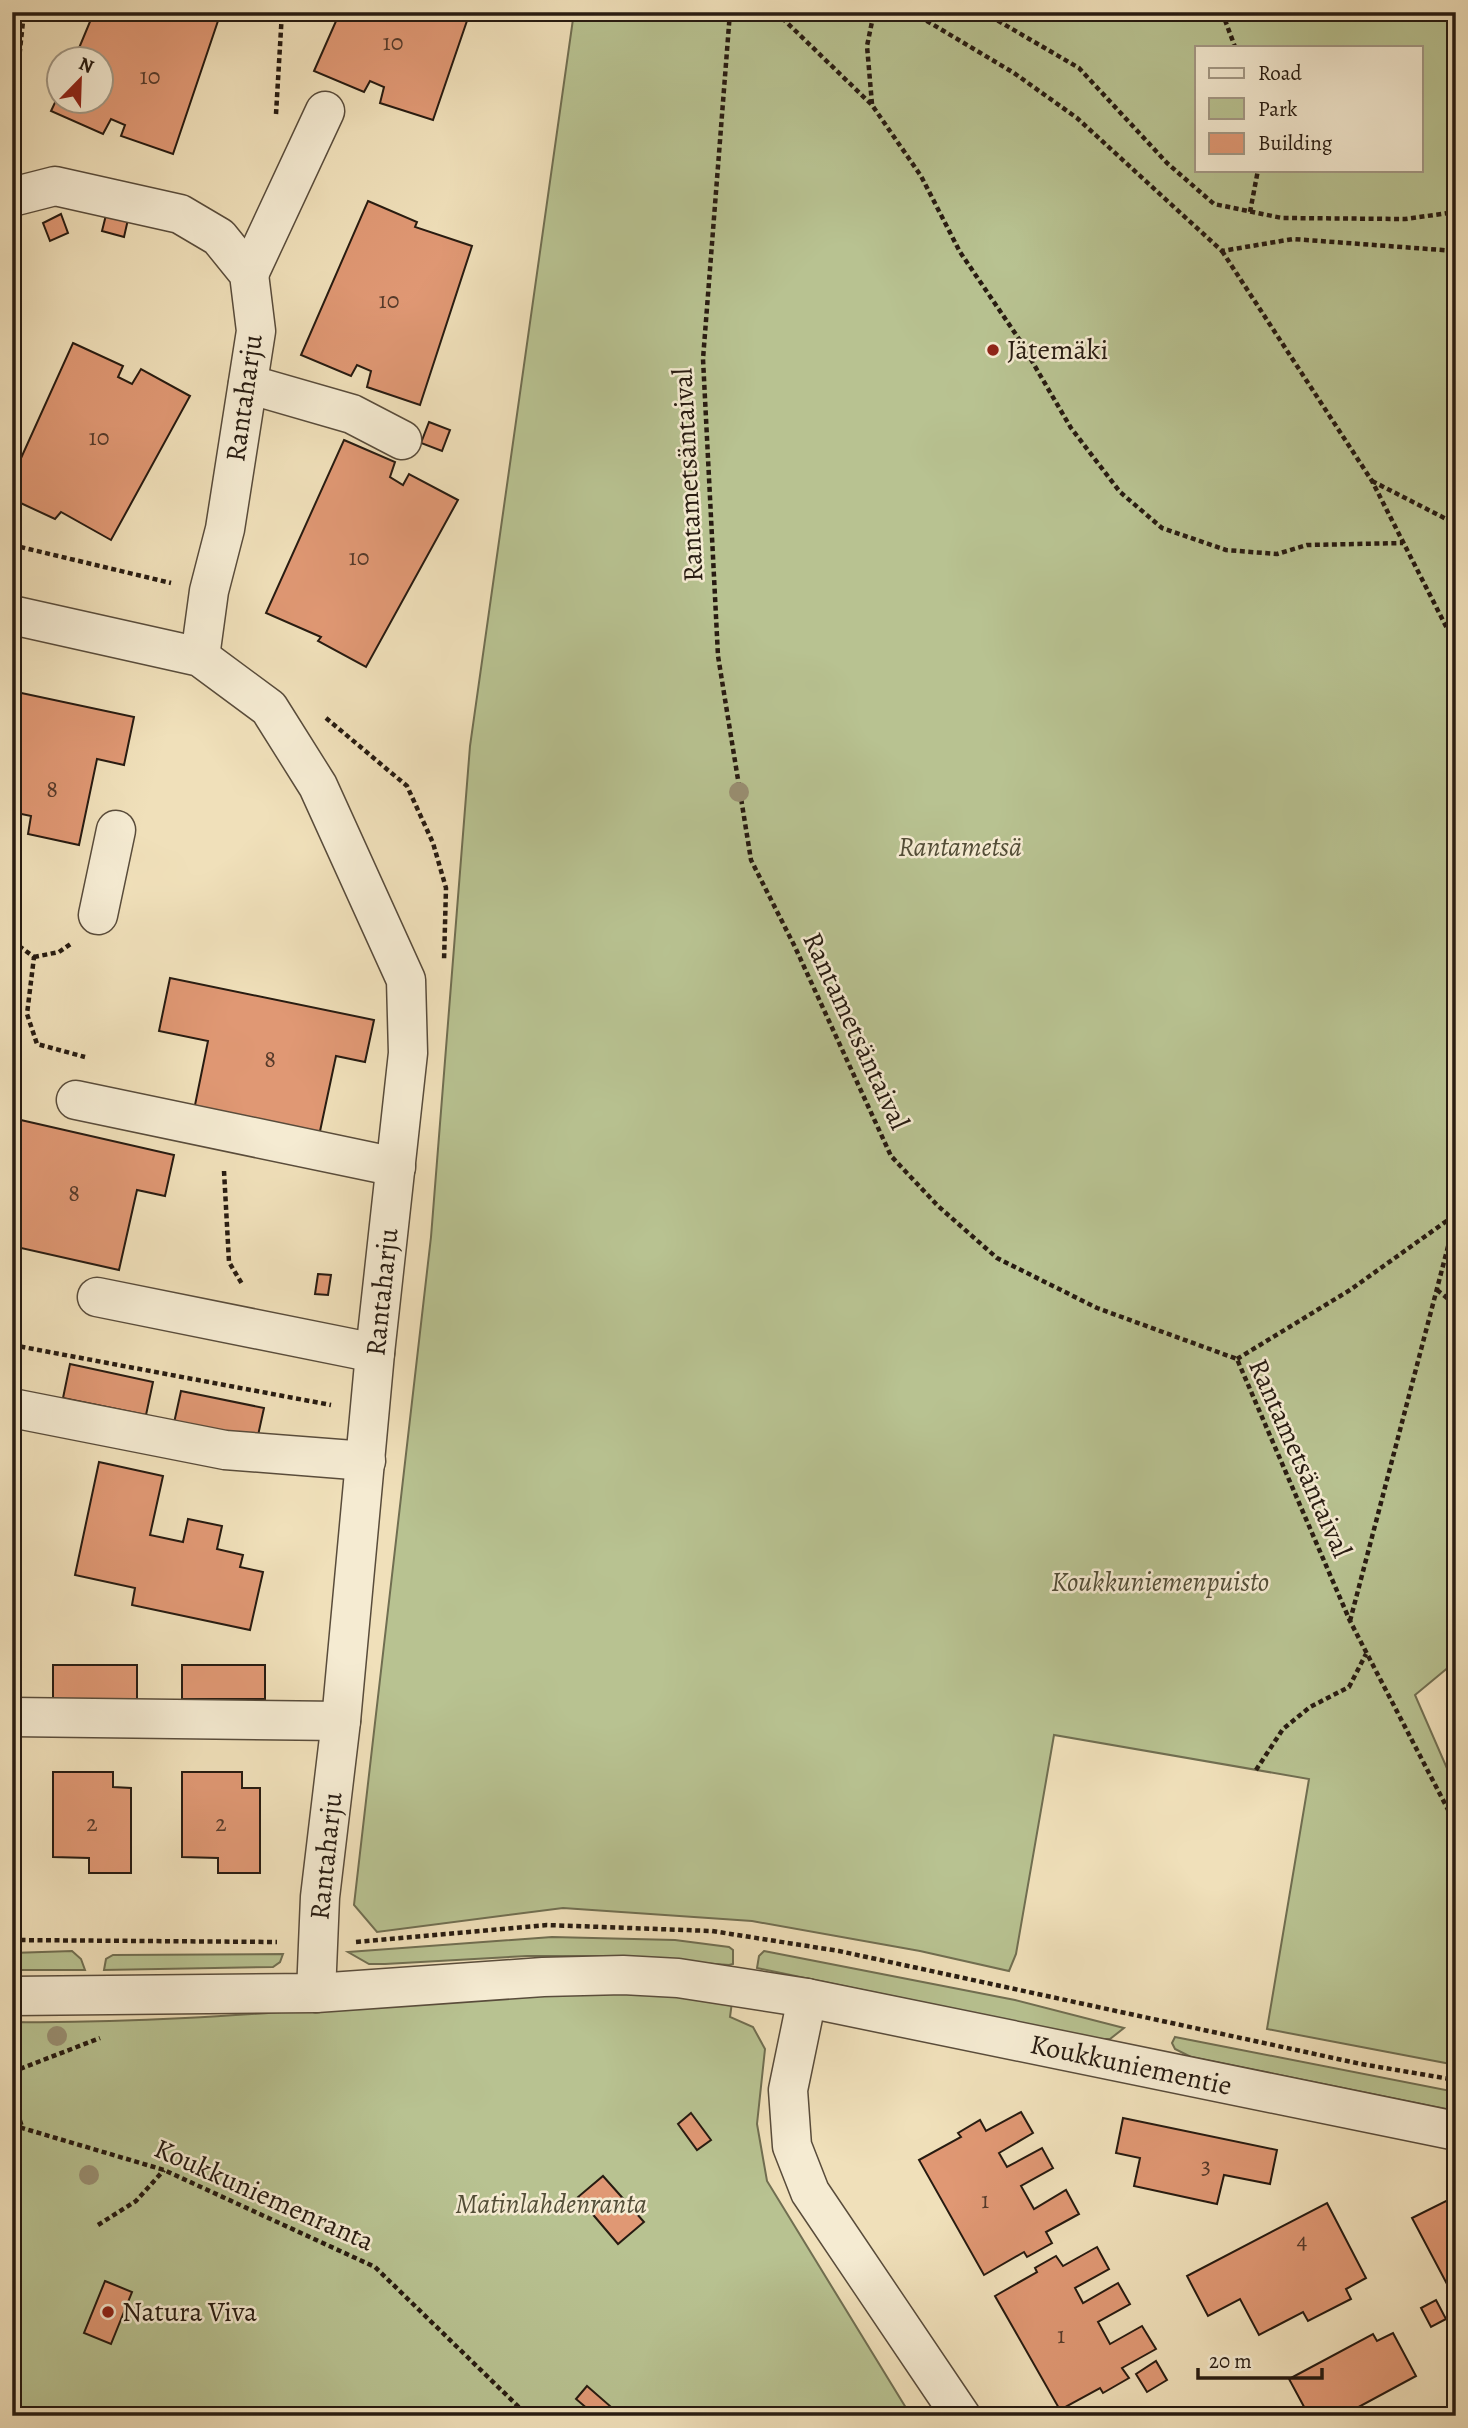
<svg xmlns="http://www.w3.org/2000/svg" width="1468" height="2428" font-family="Alegreya,serif">
<style>
.green{fill:#b8c291;stroke:#706e51;stroke-width:2;fill-rule:evenodd}
.building{fill:#e09874;stroke:#271b11;stroke-width:2}
.lines{fill:none;stroke-linecap:round;stroke-linejoin:round}
.minor-casing{stroke:#594c3b;stroke-width:41}
.path{stroke:#271b11;stroke-width:4.5;stroke-dasharray:5 3.5;stroke-linecap:butt}
.minor{stroke:#f5ebd2;stroke-width:38}
.tree{fill:#998f72}
.poi-dot{fill:#8f2418;stroke:#f5ebd2;stroke-width:2.5}
.labels{text-anchor:middle;dominant-baseline:central;stroke-width:5;stroke-linejoin:round;paint-order:stroke}
.number-label{font-size:24px;fill:#553a2a}
.poi-label{font-size:28px;fill:#271b11;stroke:#f5ebd2;text-anchor:start}
.street-label{font-size:28px;fill:#271b11;stroke:#f5ebd2}
.park-label{font-size:28px;font-style:italic;fill:#524d37;stroke:#f5ebd2}
</style>
<rect width="100%" height="100%" fill="#f0e0ba"/>
<filter id="stains"><feTurbulence type="fractalNoise" baseFrequency=".00286" numOctaves="4"/><feColorMatrix values="0 0 0 0 .2 0 0 0 0 .09 0 0 0 0 .02 0 0 0 .5 -.17"/></filter>
<radialGradient id="worn" r=".72"><stop offset=".6" stop-color="#630" stop-opacity="0"/><stop offset="1" stop-color="#630" stop-opacity=".3"/></radialGradient>
<g class="green">
<path d="M574 12H1456V1661L1415 1695 1456 1789V2065L1267 2029 1309 1779 1054 1735 1016 1954 1009 1971 920 1951 752 1921 563 1908 377 1932 354 1905 431 1237 470 746ZM1197 47H1421V170H1197Z"/>
<path d="M552 1937 675 1940 729 1947 733 1950V1964L729 1965 599 1956H527L385 1964H369L348 1952Z"/>
<path d="M72 1951 81 1959 85 1970H12V1953Z"/>
<path d="M764 1951 1015 2000 1124 2028 1110 2039H1099L757 1968 759 1956Z"/>
<path d="M283 1954 280 1962 273 1967 104 1970 106 1959 113 1955Z"/>
<path d="M642 1991 732 2002 730 2017 753 2027 765 2049 757 2124 767 2181 911 2416H12V2022C223 2025 432 1994 642 1991Z"/>
<path d="M1175 2037 1456 2092V2111L1191 2057 1175 2049 1172 2043Z"/>
</g>
<g class="building">
<path d="M94 12H221L173 154 121 136 125 125 111 119 103 134 51 111 60 92V102H102V60H74Z"/>
<path d="M340 12H470L433 120 380 103 384 87 370 81 364 92 314 71Z"/>
<path d="M368 201 417 222 415 227 472 246 420 405 367 387 371 371 357 365 351 376 301 355Z"/>
<path d="M107 211 129 215 124 237 102 231Z"/>
<path d="M61 214 68 233 50 241 43 223Z"/>
<path d="M73 343 123 366 118 377 132 384 141 369 190 396 111 540 61 512 55 519 12 499V478Z"/>
<path d="M429 422 450 430 442 451 421 443Z"/>
<path d="M344 440 395 462 390 477 403 485 409 474 458 500 366 667 318 641 321 637 266 613Z"/>
<path d="M12 691 134 717 124 765 97 759 79 845 28 834 31 816 12 812Z"/>
<path d="M170 978 374 1020 365 1062 336 1056 319 1136 194 1110 208 1041 159 1031Z"/>
<path d="M12 1118 174 1155 165 1196 137 1190 119 1270 12 1246Z"/>
<path d="M318 1274 331 1275 328 1295 315 1294Z"/>
<path d="M70 1364 153 1382 146 1415 63 1398Z"/>
<path d="M181 1391 264 1408 257 1440 174 1423Z"/>
<path d="M99 1462 163 1476 150 1535 183 1542 188 1519 222 1526 217 1549 243 1555 240 1567 263 1572 250 1630 132 1605 135 1588 75 1575Z"/>
<rect x="53" y="1665" width="84" height="34"/>
<rect x="182" y="1665" width="83" height="34"/>
<path d="M53 1772H113V1787L131 1788V1873H89V1858L53 1857Z"/>
<path d="M182 1772H242V1788H260V1873H218V1858L182 1857Z"/>
<path d="M1021 2112 1033 2133 999 2153 1007 2167 1042 2148 1053 2168 1021 2186 1034 2209 1066 2190 1079 2214 1046 2232 1052 2243 1027 2257 1024 2252 984 2275 919 2160 961 2137 958 2133 980 2120 986 2131Z"/>
<path d="M691 2113 711 2140 697 2150 678 2124Z"/>
<path d="M1123 2118 1277 2150 1270 2184 1224 2175 1217 2204 1134 2186 1140 2158 1116 2153Z"/>
<path d="M603 2176 644 2222 618 2244 578 2197Z"/>
<path d="M1456 2196V2301L1412 2218Z"/>
<path d="M1327 2203 1366 2278 1346 2289 1351 2299 1308 2321 1303 2312 1259 2335 1240 2299 1208 2316 1187 2276Z"/>
<path d="M1097 2247 1109 2269 1075 2288 1083 2303 1118 2283 1130 2304 1098 2322 1110 2344 1142 2326 1156 2349 1122 2368 1129 2378 1103 2393 1100 2388 1060 2410 995 2296 1037 2272 1035 2268 1056 2256 1063 2266Z"/>
<path d="M105 2281 132 2292 111 2344 84 2333Z"/>
<path d="M1436 2300 1446 2319 1431 2327 1421 2308Z"/>
<path d="M1393 2333 1416 2376 1342 2416H1309L1289 2379 1373 2334 1377 2341Z"/>
<path d="M1156 2361 1167 2380 1147 2392 1136 2374Z"/>
<path d="M587 2386 610 2406 602 2416H596L576 2399Z"/>
</g>
<g class="lines">
<g class="minor-casing">
<g id="minor">
<path d="M12 197 55 186 180 214 219 237 249 274 256 331 225 529 209 591 200 657"/>
<path d="M249 274 325 111"/>
<path d="M248 384 352 414 402 440"/>
<path d="M12 615 200 657 269 708 318 786 406 980 408 1053 375 1353 341 1721 320 1897 316 1993"/>
<path d="M98 915 116 830"/>
<path d="M76 1100 396 1167"/>
<path d="M97 1297 375 1353"/>
<path d="M12 1408 225 1450 366 1461"/>
<path d="M12 1717 341 1721"/>
<path d="M12 1996 316 1993 543 1977 623 1975 678 1978 807 1998 1456 2131"/>
<path d="M807 1998 788 2090 792 2146 810 2192 961 2416"/>
</g>
</g>
<g class="path">
<path d="M730 12 703 359 718 656 751 860 795 947 891 1156 938 1206 997 1258 1097 1308 1237 1359 1350 1621 1456 1825"/>
<path d="M776 12 872 105 921 176 960 252 1019 339 1071 428 1120 492 1162 528 1226 550 1277 554 1307 545 1403 543"/>
<path d="M912 12 1014 73 1077 118 1222 251 1293 239 1456 251"/>
<path d="M983 12 1079 68 1167 163 1214 204 1282 218 1405 219 1456 212"/>
<path d="M1222 12 1235 47"/>
<path d="M872 104 867 46 874 12"/>
<path d="M276 114 282 12"/>
<path d="M19 155 13 116 24 12"/>
<path d="M1250 212 1258 170"/>
<path d="M1448 212 1456 173"/>
<path d="M1222 251 1372 481 1456 646"/>
<path d="M1372 481 1456 524"/>
<path d="M12 545 171 583"/>
<path d="M326 718 407 786 433 843 446 888 444 961"/>
<path d="M12 941 34 957 27 1014 37 1044 85 1057"/>
<path d="M34 957 59 952 72 943"/>
<path d="M224 1171 229 1262 242 1284"/>
<path d="M1437 1290 1456 1305"/>
<path d="M12 1345 331 1405"/>
<path d="M1237 1359 1350 1290 1455 1215"/>
<path d="M1350 1621 1456 1216"/>
<path d="M1256 1770 1283 1729 1310 1707 1349 1687 1366 1654"/>
<path d="M12 1940 277 1942"/>
<path d="M356 1942 547 1925 712 1931 839 1951 1361 2064 1456 2080"/>
<path d="M12 2072 100 2038"/>
<path d="M12 2093 19 2071"/>
<path d="M12 2096 22 2127"/>
<path d="M12 2125 164 2170 375 2267 528 2416"/>
<path d="M98 2225 136 2201 164 2170"/>
</g>
<use href="#minor" class="minor"/>
</g>
<g class="tree">
<circle cx="739" cy="792" r="10"/>
<circle cx="57" cy="2036" r="10"/>
<circle cx="89" cy="2175" r="10"/>
</g>
<g class="poi-dot">
<circle cx="993" cy="350" r="7"/>
<circle cx="108" cy="2312" r="7"/>
</g>
<g class="labels">
<g class="number-label">
<text x="393" y="42">10</text>
<text x="150" y="76">10</text>
<text x="389" y="300">10</text>
<text x="99" y="437">10</text>
<text x="359" y="557">10</text>
<text x="52" y="789">8</text>
<text x="270" y="1059">8</text>
<text x="74" y="1193">8</text>
<text x="92" y="1823">2</text>
<text x="221" y="1823">2</text>
<text x="1206" y="2166">3</text>
<text x="985" y="2200">1</text>
<text x="1302" y="2240">4</text>
<text x="1061" y="2335">1</text>
</g>
<g class="poi-label">
<text x="1007" y="350">Jätemäki</text>
<text x="122" y="2312">Natura Viva</text>
</g>
<g class="street-label">
<text transform="translate(244 398) rotate(-82)">Rantaharju</text>
<text transform="translate(688 475) rotate(-93)">Rantametsäntaival</text>
<text transform="translate(856 1031) rotate(65)">Rantametsäntaival</text>
<text transform="translate(382 1292) rotate(-84)">Rantaharju</text>
<text transform="translate(1300 1458) rotate(66)">Rantametsäntaival</text>
<text transform="translate(326 1856) rotate(-84)">Rantaharju</text>
<text transform="translate(1131 2065) rotate(12)">Koukkuniementie</text>
<text transform="translate(264 2195) rotate(24)">Koukkuniemenranta</text>
</g>
<g class="park-label">
<text x="960" y="847">Rantametsä</text>
<text x="1160" y="1582">Koukkuniemenpuisto</text>
<text x="551" y="2204">Matinlahdenranta</text>
</g>
</g>
<rect width="1468" height="2428" fill="none" stroke="#f0e0ba" stroke-width="42"/>
<rect x="14" y="14" width="1440" height="2400" fill="none" stroke="#271b11" stroke-width="3.5"/>
<rect x="21" y="21" width="1426" height="2386" fill="none" stroke="#271b11" stroke-width="2"/>
<rect x="1195" y="46" width="228" height="126" fill="#f5ebd2" stroke="#a39885" stroke-width="2"/>
<rect x="1209" y="68" width="35" height="10" fill="#f5ebd2" stroke="#a39885" stroke-width="2"/>
<text x="1258" y="80" font-size="21" fill="#271b11">Road</text>
<rect x="1209" y="98" width="35" height="21" fill="#b8c291" stroke="#a39885" stroke-width="2"/>
<text x="1258" y="116" font-size="21" fill="#271b11">Park</text>
<rect x="1209" y="133" width="35" height="21" fill="#e09874" stroke="#a39885" stroke-width="2"/>
<text x="1258" y="150" font-size="21" fill="#271b11">Building</text>
<g transform="translate(80 80) rotate(23)"><circle r="33" fill="#f5ebd2" stroke="#a39885" stroke-width="2"/>
<path d="M0-5L12 26L0 18L-12 26Z" fill="#8f2418"/>
<text y="-10" font-size="19" font-weight="bold" text-anchor="middle" fill="#271b11">N</text>
</g>
<path d="M1198 2368v10h124v-10" fill="none" stroke="#271b11" stroke-width="3.5"/>
<text x="1209" y="2368" font-size="21" fill="#271b11" stroke="#f5ebd2" stroke-width="5" paint-order="stroke">20 m</text>
<rect width="100%" height="100%" filter="url(#stains)"/>
<rect width="100%" height="100%" fill="url(#worn)"/>
</svg>
